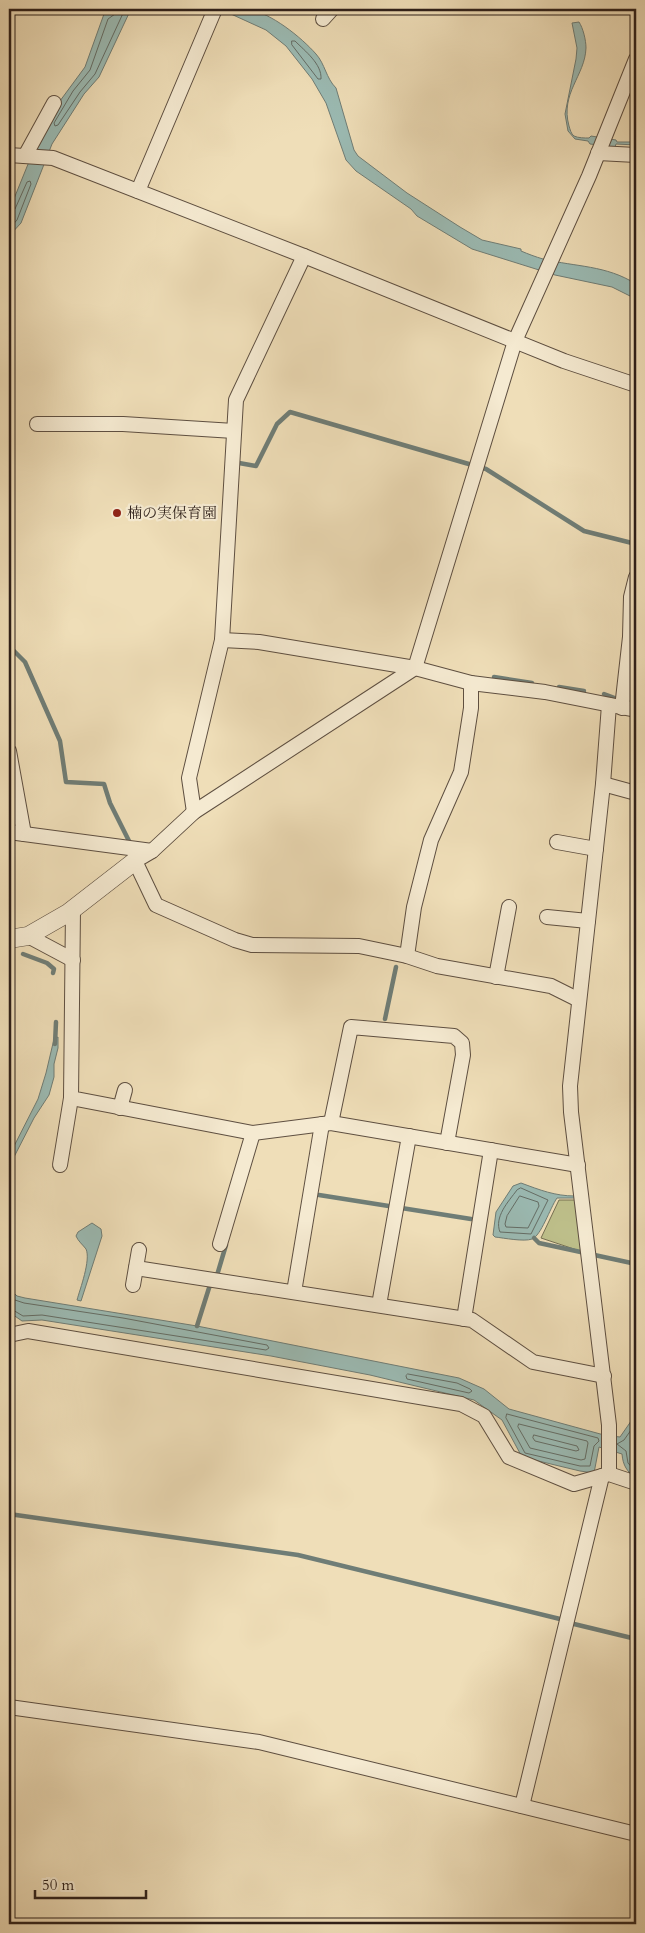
<svg xmlns="http://www.w3.org/2000/svg" width="645" height="1933" font-family="Cardo,'Noto Serif JP',serif">
<style>
.green{fill:#bec08b;stroke:#767052}
.water{fill:#9bbbb4;stroke:#6f7d76}
.lines{fill:none;stroke-linecap:round;stroke-linejoin:round}
.shore{stroke:#646d66;stroke-width:1}
.stream{stroke:#6f7d76;stroke-width:4.5}
.minor-casing{stroke:#5e4f41;stroke-width:16}
.tertiary-casing{stroke:#5e4f41;stroke-width:19}
.minor{stroke:#f5ead1;stroke-width:14}
.tertiary{stroke:#f5ead1;stroke-width:18}
.poi-dot{fill:#8f2418;stroke:#f5ead1;stroke-width:2}
.labels{text-anchor:middle;dominant-baseline:central;stroke-width:4.5;stroke-linejoin:round;paint-order:stroke}
.poi-label{font-size:15px;fill:#2d1f19;stroke:#f5ead1;text-anchor:start}
</style>
<rect width="100%" height="100%" fill="#efdeb8"/>
<filter id="stains"><feTurbulence type="fractalNoise" baseFrequency=".004" numOctaves="4"/><feColorMatrix values="0 0 0 0 .2 0 0 0 0 .09 0 0 0 0 .02 0 0 0 .5 -.17"/></filter>
<radialGradient id="worn" r=".72"><stop offset=".6" stop-color="#630" stop-opacity="0"/><stop offset="1" stop-color="#630" stop-opacity=".3"/></radialGradient>
<path class="green" d="M559 1200H579L585 1251H580L541 1238Z"/>
<g class="water">
<path d="M113 9H131L99 77 84 94 52 144 21 223 9 236V211L37 142 57 105 85 67 104 14Z"/>
<path d="M220 9C229 9 239 7 248 9 271 13 301 37 316 54 325 64 326 78 336 88L354 150 358 156 407 193 460 227 482 240 521 249V251C528 254 536 257 543 259 576 267 606 265 636 284V299L612 287 555 275 472 249 417 216 411 209 356 171 346 160 326 103 312 79 286 46 266 30Z"/>
<path d="M579 22C583 28 586 40 586 48 585 76 560 93 569 126 570 129 571 134 574 136 578 138 585 138 589 138L591 136 616 140 617 142H636V145L616 144 615 147 590 144 588 141 575 139 568 131 565 114 576 59 577 48 572 23Z"/>
<path d="M58 1037V1048L54 1064V1077L49 1095 34 1118 14 1157 9 1161V1156L38 1099 46 1073 54 1039Z"/>
<path d="M521 1183C540 1190 555 1196 575 1196V1198H557C550 1208 541 1236 532 1239 524 1242 504 1238 495 1237L493 1235 496 1212 513 1186Z"/>
<path d="M92 1223 101 1229 102 1236 81 1301 77 1300C80 1289 91 1260 86 1249 83 1245 78 1241 76 1236L78 1232Z"/>
<path d="M9 1288 17 1296 25 1298 197 1326 459 1378 484 1389 509 1409 604 1435 620 1437 636 1414V1479C627 1471 623 1466 622 1454L599 1447 594 1473 580 1471 522 1457 502 1420 474 1400 370 1375 271 1356 42 1320 22 1321 9 1312Z"/>
</g>
<g class="lines">
<g class="shore">
<path d="M116 9 115 14 108 19 90 70 73 91 54 123 55 126 58 125 80 92 95 74 125 9"/>
<path d="M292 41H295C305 51 322 64 321 79H318L292 45Z"/>
<path d="M9 211 15 209 27 182 30 181 31 184 17 220 9 229"/>
<path d="M521 1188 548 1200 531 1234 500 1232C494 1217 508 1202 517 1190Z"/>
<path d="M520 1196 538 1202 539 1206 528 1228 506 1227 505 1224 507 1216Z"/>
<path d="M9 1295 15 1300 24 1303 123 1318 267 1345 269 1348 266 1350 42 1315 23 1316 13 1310 9 1309"/>
<path d="M408 1374 457 1383 470 1389 472 1391 469 1393 407 1379 406 1376Z"/>
<path d="M507 1414 598 1438 599 1441 594 1446 590 1466H580L525 1453 506 1418Z"/>
<path d="M636 1423 624 1440 617 1444 626 1451 628 1463 636 1472"/>
<path d="M519 1424 587 1441 588 1443 585 1459 581 1460 530 1448 518 1427Z"/>
<path d="M534 1435 577 1446 579 1450 576 1451 535 1441 533 1438Z"/>
</g>
<g class="stream">
<path d="M239 463 256 466 277 424 290 412 486 469 584 531 636 544"/>
<path d="M9 646 25 662 60 741 66 782 104 784 110 803 130 843"/>
<path d="M494 677 532 683"/>
<path d="M559 687 584 691"/>
<path d="M604 694 620 700"/>
<path d="M23 954 47 963 54 969 53 973"/>
<path d="M385 1019 396 967"/>
<path d="M55 1044 56 1022"/>
<path d="M319 1195 471 1219"/>
<path d="M534 1238 539 1243 636 1264"/>
<path d="M197 1326 209 1288 218 1272 226 1245"/>
<path d="M9 1514 298 1555 560 1619"/>
<path d="M574 1624 636 1639"/>
</g>
<g class="minor-casing">
<g id="minor">
<path d="M323 19 332 9"/>
<path d="M598 153 636 155"/>
<path d="M9 155 53 158 304 256 564 361 636 385"/>
<path d="M25 156 54 103"/>
<path d="M138 191 215 9"/>
<path d="M37 424H123L234 431"/>
<path d="M222 640 259 642 415 668 471 683 545 692 636 710"/>
<path d="M622 708 630 637 631 597 636 577"/>
<path d="M9 751 24 834"/>
<path d="M603 784 636 793"/>
<path d="M194 812 189 778 222 640 236 400 304 256"/>
<path d="M9 832 152 851"/>
<path d="M557 842 596 849"/>
<path d="M73 909 71 1098 253 1133 331 1123 578 1165"/>
<path d="M547 917 588 921"/>
<path d="M28 936 73 960"/>
<path d="M407 956 414 907 431 840 461 772 471 708V683"/>
<path d="M496 977 509 907"/>
<path d="M579 1000 551 986 437 966 407 956 359 946 252 945 235 940 156 905 135 861 152 851 194 812 415 668 515 341 589 176 636 59"/>
<path d="M120 1108 125 1090"/>
<path d="M331 1123 351 1027 454 1036 462 1043 463 1055 447 1143"/>
<path d="M60 1165 71 1098"/>
<path d="M220 1244 253 1133"/>
<path d="M136 1268 472 1320 533 1362 604 1376"/>
<path d="M133 1285 139 1250"/>
<path d="M294 1292 322 1124"/>
<path d="M379 1305 409 1136"/>
<path d="M464 1319 491 1150"/>
<path d="M9 1335 28 1331 461 1404 484 1416 509 1457 574 1484 609 1474 636 1483"/>
<path d="M609 1474V1425L571 1112 570 1086 603 784 609 705"/>
<path d="M9 1707 259 1742 636 1834"/>
<path d="M522 1806 602 1476"/>
</g>
</g>
<g class="tertiary-casing">
<path id="tertiary" d="M9 939 28 936 68 913 135 861"/>
</g>
<use href="#minor" class="minor"/>
<use href="#tertiary" class="tertiary"/>
</g>
<circle class="poi-dot" cx="117" cy="513" r="5"/>
<g class="labels">
<g class="poi-label">
<text x="127" y="513">楠の実保育園</text>
</g>
</g>
<rect width="645" height="1933" fill="none" stroke="#efdeb8" stroke-width="30"/>
<rect x="10" y="10" width="625" height="1913" fill="none" stroke="#2d1f19" stroke-width="2.5"/>
<rect x="15" y="15" width="615" height="1903" fill="none" stroke="#2d1f19"/>
<path d="M35 1890v8h111v-8" fill="none" stroke="#2d1f19" stroke-width="2.5"/>
<text x="42" y="1890" font-size="15" fill="#2d1f19" stroke="#f5ead1" stroke-width="4" paint-order="stroke">50 m</text>
<rect width="100%" height="100%" filter="url(#stains)"/>
<rect width="100%" height="100%" fill="url(#worn)"/>
</svg>
